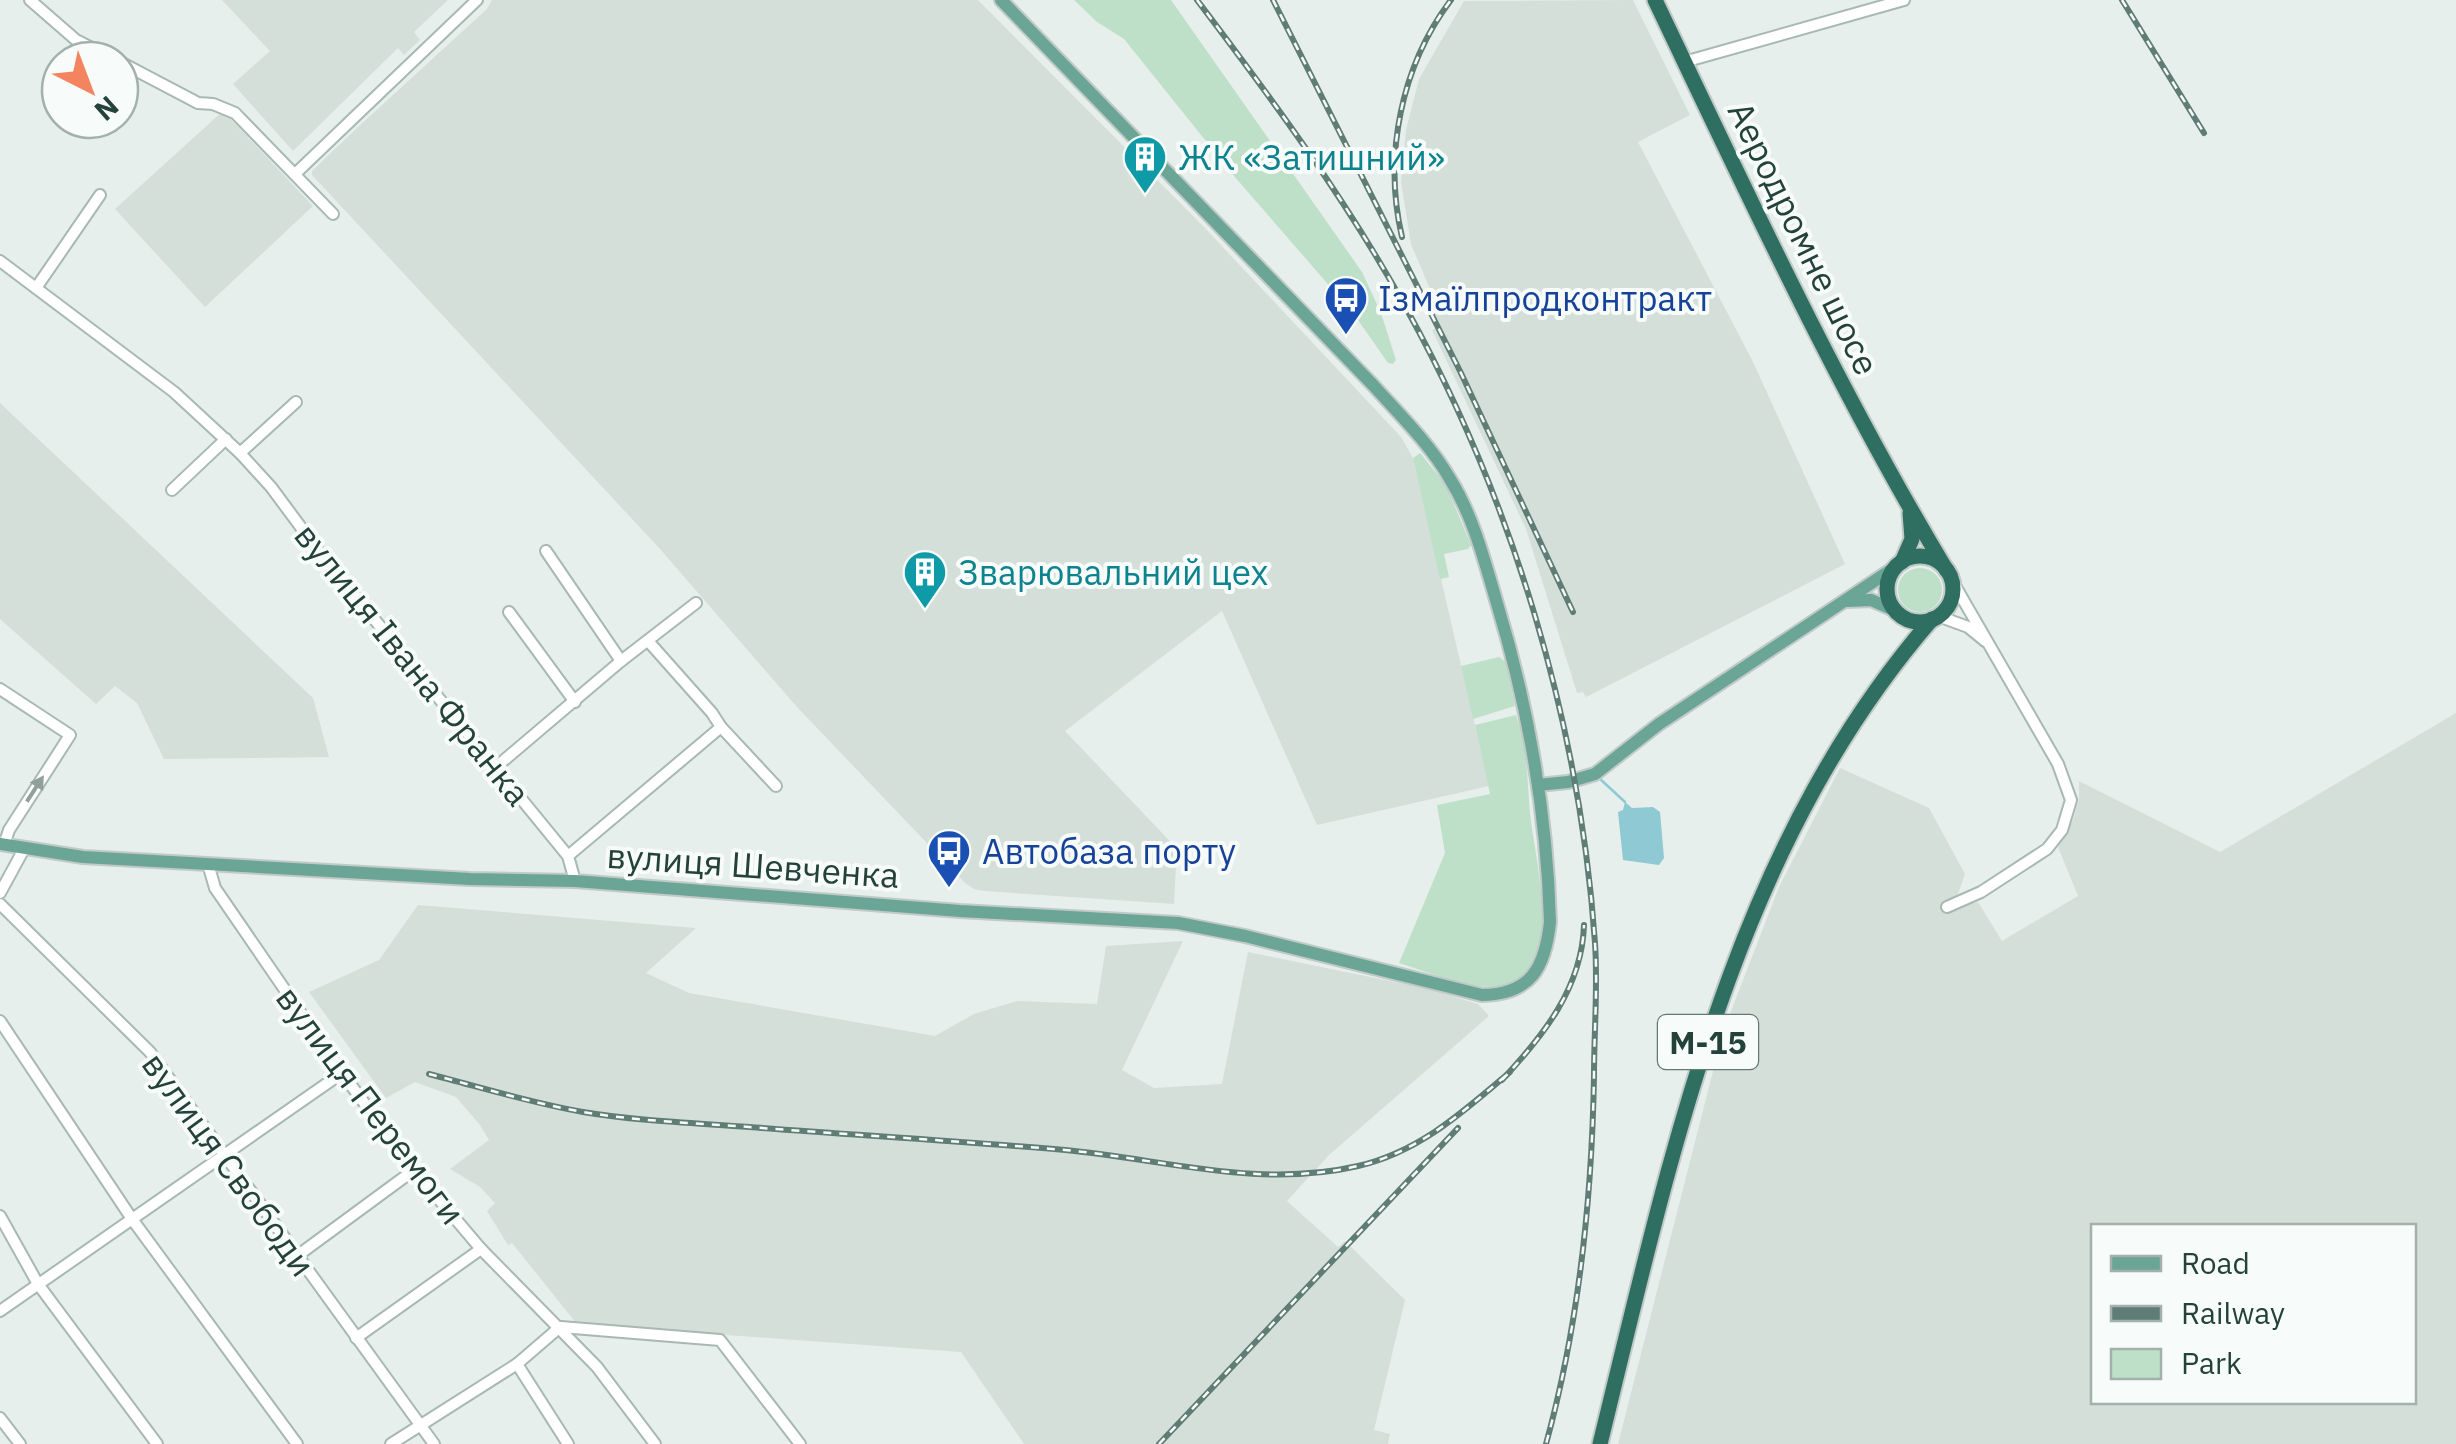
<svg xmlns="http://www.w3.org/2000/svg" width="2456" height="1444" font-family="'IBM Plex Sans',sans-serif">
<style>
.built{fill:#d4dfda;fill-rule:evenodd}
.green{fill:#bfe0c8}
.water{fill:#8ec9d4}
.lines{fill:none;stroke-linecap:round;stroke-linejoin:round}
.stream{stroke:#8ec9d4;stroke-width:2.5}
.minor-casing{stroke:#a8b8b2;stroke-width:14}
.major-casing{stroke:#c2cac8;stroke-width:16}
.highway-casing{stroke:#c2cac8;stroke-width:19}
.minor{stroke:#fff;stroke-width:10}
.major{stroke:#6aa596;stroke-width:12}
.highway{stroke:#2f6f62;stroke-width:15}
.rail-casing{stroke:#5f7d75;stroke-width:6}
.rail{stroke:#f7fbf9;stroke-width:2.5;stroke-dasharray:8;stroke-linecap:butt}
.oneway{fill:#92a09c}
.labels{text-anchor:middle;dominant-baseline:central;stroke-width:8;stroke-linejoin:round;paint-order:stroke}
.shield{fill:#f7fbf9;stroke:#637a73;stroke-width:2.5}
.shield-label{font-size:32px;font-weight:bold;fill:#24423a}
.culture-label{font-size:35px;fill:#0d838f;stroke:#f7fbf9;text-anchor:start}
.street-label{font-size:35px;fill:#24423a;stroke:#f7fbf9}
.transit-label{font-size:35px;fill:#164399;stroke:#f7fbf9;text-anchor:start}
</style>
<rect width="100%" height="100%" fill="#e6efeb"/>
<g class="built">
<path d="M222 0H448L414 32 420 40 404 55 398 48 293 151 233 84 270 51Z"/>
<path d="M492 0H978L1204 227 1401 437 1413 458 1489 786 1317 825 1222 611 1065 731 1184 856 1176 865 1174 904 984 891 974 889 965 883 797 707 660 549 312 175V171L358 127 487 9Z"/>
<path d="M1633 0 1690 115 1638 142 1753 362 1845 564 1586 697 1583 692 1577 693 1526 529 1432 330 1440 326 1430 304 1435 301 1411 244 1401 182 1406 130 1419 79 1464 1Z"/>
<path d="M223 111 313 206 205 307 115 209Z"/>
<path d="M0 403 313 698 329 757 164 759 137 703 115 686 96 704 0 619Z"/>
<path d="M2456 713V1444H1618L1723 1032 1779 887 1840 768 1929 808 1965 874 1953 908 1978 902 2002 941 2078 896 2058 847 2073 820 2079 799V781L2220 852ZM2094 1226H2414V1402H2094Z"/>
<path d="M418 905 696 928 646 973 689 993 935 1036 974 1014 1017 1001 1097 1004 1106 946 1183 941 1122 1070 1154 1088 1222 1084 1248 952 1429 989 1478 1004 1489 1016 1329 1155 1287 1201 1338 1247 1345 1241 1405 1300 1374 1430 1390 1434 1388 1444H1024L961 1352 577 1324 512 1243 508 1245 487 1211 495 1203 480 1187 450 1169 489 1140 480 1125 456 1097 415 1082 386 1098 309 992 379 960Z"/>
</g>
<g class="green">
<path d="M1074 0H1171L1362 272 1381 313 1396 360 1393 364 1388 363 1353 313 1234 176 1124 39 1097 22Z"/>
<path d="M1420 453 1446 485 1471 545 1468 549 1444 554 1449 577 1440 579 1413 458Z"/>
<circle cx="1920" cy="590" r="22"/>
<path d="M1499 657 1506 662 1515 706 1473 719 1461 666Z"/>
<path d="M1516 715C1528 744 1527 782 1530 813 1534 855 1562 954 1517 981 1488 999 1429 972 1399 963L1445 853 1437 805 1490 794 1475 725Z"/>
</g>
<path class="water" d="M1625 802 1632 808 1653 807 1660 812 1664 858 1659 865 1623 860 1618 812 1623 810Z"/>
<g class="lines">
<path class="stream" d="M1599 778 1625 802"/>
<g class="minor-casing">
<g id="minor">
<path d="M30 0 76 40 115 60"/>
<path d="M120 62 198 103 213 104 235 113 333 214"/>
<path d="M1684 62 1904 0"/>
<path d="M295 174 477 0"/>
<path d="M0 261 174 392 240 453 271 487 320 553 568 856 575 881"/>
<path d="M36 288 100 195"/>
<path d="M240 453 296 402"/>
<path d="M172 490 226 439"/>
<path d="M546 551 621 661"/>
<path d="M509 612 575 702"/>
<path d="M1938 616 1968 627 1985 641"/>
<path d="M649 642 712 713 721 727 776 786"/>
<path d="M0 689 70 735 9 830 4 845"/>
<path d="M496 767 621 661 696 603"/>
<path d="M568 856 721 727"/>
<path d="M208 864 215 888 342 1073 414 1170 481 1249 597 1367 655 1444"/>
<path d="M0 893 24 849"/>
<path d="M0 904 150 1052 434 1444"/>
<path d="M1947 907 1981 892 2047 849 2062 830 2071 800 2058 764 1950 577"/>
<path d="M0 1021 132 1219 297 1444"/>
<path d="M0 1216 38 1284 157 1444"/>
<path d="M297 1256 414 1170"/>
<path d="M0 1311 342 1073"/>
<path d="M561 1327 720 1340 800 1444"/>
<path d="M356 1338 481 1249"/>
<path d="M517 1364 568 1444"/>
<path d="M0 1418 20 1444"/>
<path d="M391 1444 517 1364 560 1327"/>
</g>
</g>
<g class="major-casing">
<g id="major">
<path d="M1847 601 1871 600 1894 610"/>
<path d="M1538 785 1568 782 1595 774 1659 724 1897 566"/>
<path d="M0 844 83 857 470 879 575 881 960 911 1178 923 1245 936 1482 995C1531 994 1545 968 1550 922 1547 812 1528 705 1496 600 1484 559 1473 516 1450 479 1430 444 1400 415 1373 385L1001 0"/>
</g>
</g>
<g class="highway-casing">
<g id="highway">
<path d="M1655 0C1747 193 1837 388 1947 571"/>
<circle cx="1920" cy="589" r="33"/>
<path d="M1902 562 1912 539 1910 513"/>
<path d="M1600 1444C1671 1156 1732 850 1932 619"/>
</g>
</g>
<use href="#minor" class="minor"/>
<use href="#major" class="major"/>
<use href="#highway" class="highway"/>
<g class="rail-casing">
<g id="rail">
<path d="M1197 0C1272 99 1346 199 1406 308 1513 501 1580 724 1595 943 1598 987 1594 1031 1594 1075 1592 1199 1579 1324 1546 1444"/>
<path d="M1273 0 1460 371 1573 612"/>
<path d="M2122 0 2204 133"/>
<path d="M1402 237C1383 156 1401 66 1451 0"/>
<path d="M429 1074C480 1087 531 1103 583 1112 637 1121 694 1123 749 1127 854 1135 960 1141 1065 1150 1163 1159 1258 1189 1358 1166 1419 1152 1463 1112 1510 1072"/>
<path d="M1502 1080C1543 1036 1582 988 1584 925"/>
<path d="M1159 1444 1458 1128"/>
</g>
</g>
<use href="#rail" class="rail"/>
</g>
<defs><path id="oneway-solid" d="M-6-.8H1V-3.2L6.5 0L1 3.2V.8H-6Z" transform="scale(2.5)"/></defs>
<use class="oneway" href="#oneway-solid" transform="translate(35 789) rotate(-57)"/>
<defs>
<g id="building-pin" transform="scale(2.25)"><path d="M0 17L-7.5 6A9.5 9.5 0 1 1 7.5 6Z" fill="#0f9aa8" stroke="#f7fbf9"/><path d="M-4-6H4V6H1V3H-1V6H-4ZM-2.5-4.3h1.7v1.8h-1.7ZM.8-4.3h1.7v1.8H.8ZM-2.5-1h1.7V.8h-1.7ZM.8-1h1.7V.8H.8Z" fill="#fff"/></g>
<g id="bus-pin" transform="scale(2.25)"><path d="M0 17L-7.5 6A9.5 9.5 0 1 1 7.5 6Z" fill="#1a4fb4" stroke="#f7fbf9"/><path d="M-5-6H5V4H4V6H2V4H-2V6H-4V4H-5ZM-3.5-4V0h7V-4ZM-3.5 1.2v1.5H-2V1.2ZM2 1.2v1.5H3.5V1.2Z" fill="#fff"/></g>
</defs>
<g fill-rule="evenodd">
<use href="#building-pin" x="1145" y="157"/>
<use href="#bus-pin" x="1346" y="298"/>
<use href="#building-pin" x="925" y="572"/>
<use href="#bus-pin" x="949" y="851"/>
</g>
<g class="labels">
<rect class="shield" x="1658" y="1015" width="100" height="54" rx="8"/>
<g class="shield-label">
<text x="1708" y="1042">М-15</text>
</g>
<g class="culture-label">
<text x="1178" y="157">ЖК «Затишний»</text>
<text x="958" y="572">Зварювальний цех</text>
</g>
<g class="street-label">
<text transform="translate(1804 238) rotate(64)">Аеродромне шосе</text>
<text transform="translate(413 664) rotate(51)">вулиця Івана Франка</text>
<text transform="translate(753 865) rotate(4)">вулиця Шевченка</text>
<text transform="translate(371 1105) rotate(53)">вулиця Перемоги</text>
<text transform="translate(229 1164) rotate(54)">вулиця Свободи</text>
</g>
<g class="transit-label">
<text x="1378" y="298">Ізмаїлпродконтракт</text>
<text x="982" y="851">Автобаза порту</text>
</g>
</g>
<rect x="2091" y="1224" width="325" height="180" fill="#f7fbf9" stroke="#a3b1ad" stroke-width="2.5"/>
<rect x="2111" y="1256" width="50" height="15" fill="#6aa596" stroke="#a3b1ad" stroke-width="2.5"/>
<text x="2181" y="1274" font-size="30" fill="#24423a">Road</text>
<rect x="2111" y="1306" width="50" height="15" fill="#5f7d75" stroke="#a3b1ad" stroke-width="2.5"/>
<text x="2181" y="1324" font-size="30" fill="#24423a">Railway</text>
<rect x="2111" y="1349" width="50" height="30" fill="#bfe0c8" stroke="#a3b1ad" stroke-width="2.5"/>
<text x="2181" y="1374" font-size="30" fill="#24423a">Park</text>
<g transform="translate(90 90) rotate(138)"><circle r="48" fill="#f7fbf9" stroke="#a3b1ad" stroke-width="2.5"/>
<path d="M0-8L18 38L0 25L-18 38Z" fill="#f4845f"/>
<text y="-15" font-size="28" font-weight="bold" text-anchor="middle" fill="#24423a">N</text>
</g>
</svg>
